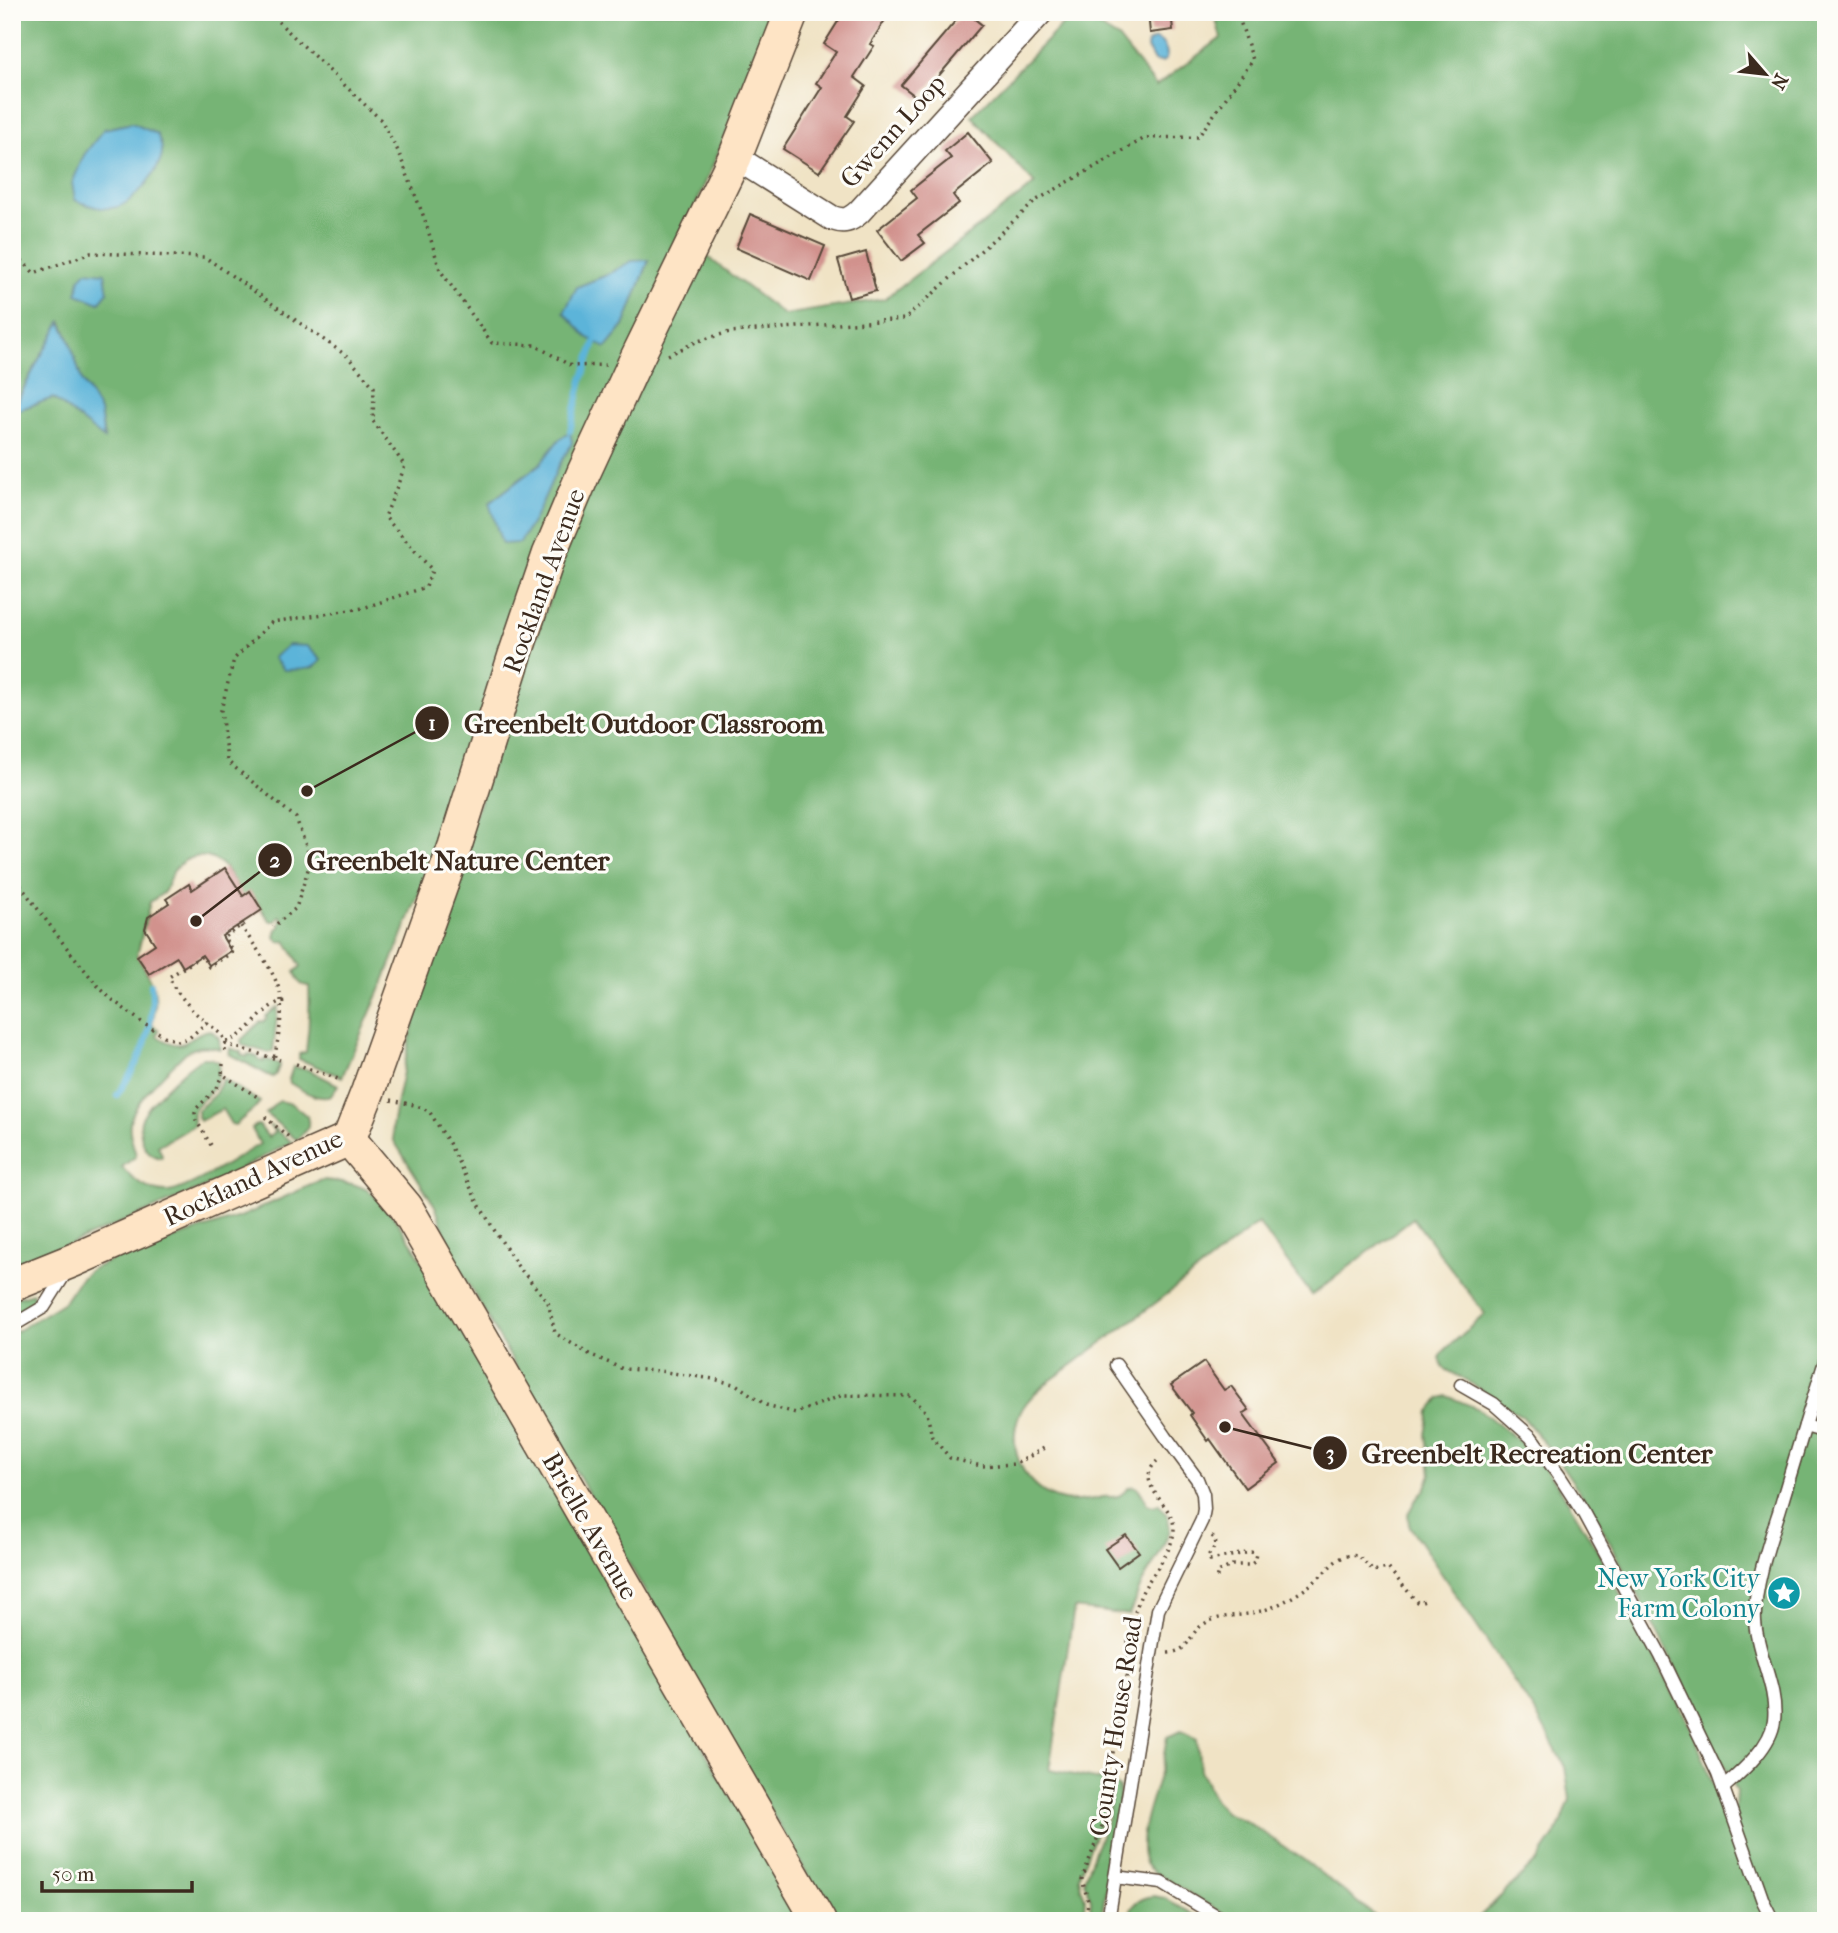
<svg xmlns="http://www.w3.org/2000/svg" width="1838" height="1933" font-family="'IM FELL French Canon',serif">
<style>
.forest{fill:#76b474;stroke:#586f49;stroke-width:2;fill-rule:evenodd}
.water{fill:#5cb4d9;stroke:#4c6f7c;stroke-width:2}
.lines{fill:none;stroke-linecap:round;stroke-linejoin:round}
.stream{stroke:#5cb4d9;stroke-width:6}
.building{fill:#d1928d}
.lane-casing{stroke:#564637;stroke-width:15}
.street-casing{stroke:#564637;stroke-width:27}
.secondary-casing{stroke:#564637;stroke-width:36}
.path{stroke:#564637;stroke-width:3.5;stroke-dasharray:2 5;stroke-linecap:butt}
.lane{stroke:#fff;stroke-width:12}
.street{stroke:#fff;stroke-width:24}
.secondary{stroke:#fee4c5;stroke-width:33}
.labels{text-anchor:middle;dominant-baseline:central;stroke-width:6;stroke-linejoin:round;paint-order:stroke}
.street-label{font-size:26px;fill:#3b2a1e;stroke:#fdfcf7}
.culture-label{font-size:26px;fill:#0d838f;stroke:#fdfcf7;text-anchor:end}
.leader{fill:none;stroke:#3b2a1e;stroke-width:2.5}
.callout-dot{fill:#3b2a1e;stroke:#fdfcf7;stroke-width:2.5}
.mark-label{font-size:21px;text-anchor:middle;font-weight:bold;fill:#fff}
.callout-label{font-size:28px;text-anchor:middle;font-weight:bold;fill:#3b2a1e;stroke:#fdfcf7;stroke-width:6;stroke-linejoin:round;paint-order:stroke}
</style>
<rect width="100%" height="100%" fill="#fdfcf7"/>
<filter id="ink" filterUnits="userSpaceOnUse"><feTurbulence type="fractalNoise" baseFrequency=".0143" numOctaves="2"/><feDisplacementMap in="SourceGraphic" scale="14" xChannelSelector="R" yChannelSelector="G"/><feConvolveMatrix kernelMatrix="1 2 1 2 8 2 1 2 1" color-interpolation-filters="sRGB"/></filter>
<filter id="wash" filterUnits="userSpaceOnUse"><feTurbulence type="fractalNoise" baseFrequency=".00686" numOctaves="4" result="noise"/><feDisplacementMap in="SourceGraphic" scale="28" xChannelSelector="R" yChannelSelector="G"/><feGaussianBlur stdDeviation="1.57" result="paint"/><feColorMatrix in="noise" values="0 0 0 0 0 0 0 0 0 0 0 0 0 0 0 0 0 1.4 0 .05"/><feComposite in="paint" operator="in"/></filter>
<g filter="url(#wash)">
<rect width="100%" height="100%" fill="#f0e3c5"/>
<g class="forest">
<path d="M12 12H776L759 57 669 268 384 981 342 1077 299 1059V1054L306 1052C309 1030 310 1008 309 986 298 985 299 981 295 972L301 966 286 941 279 942 275 937 277 929 280 927 282 917 279 916 276 921H270L250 892 236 900 240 892C236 885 231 875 225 868 210 851 186 853 173 872 169 878 168 887 164 892 160 896 154 899 150 902L137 956C154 982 160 992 152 1025L159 1030 157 1036C190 1057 186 1032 211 1030L219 1038 220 1049C206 1045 198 1045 185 1053 169 1070 134 1099 130 1123 128 1134 134 1145 136 1156L122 1167C133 1181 150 1193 168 1192 191 1189 239 1156 260 1144L252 1129 256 1125H259L268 1137 275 1132 269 1125 292 1142 205 1187 12 1269V412L53 398 104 437 100 411 82 381 69 339 62 322 38 361 12 409ZM632 261H649L624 326 577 287 607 275ZM570 432 572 443 558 467 489 503 540 464 558 441Z"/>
<path d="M1075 12 1118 38 1156 86 1221 38 1214 12H1826V1921H1475L1537 1861 1560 1827 1570 1799 1565 1767 1539 1719 1409 1525 1408 1514 1415 1501 1425 1490 1431 1474 1426 1434 1430 1412 1440 1398 1447 1396 1479 1409 1530 1450 1560 1488 1595 1546 1693 1731 1726 1820 1732 1848 1736 1791 1682 1680 1595 1514 1555 1456 1523 1417 1472 1384 1442 1367 1440 1358 1444 1351 1485 1314 1413 1218 1312 1295 1258 1223C1211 1260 1164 1298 1115 1333 1098 1346 1081 1358 1064 1371 1051 1380 1037 1389 1027 1402 1003 1432 1016 1480 1051 1496 1069 1504 1085 1501 1103 1497 1108 1496 1113 1498 1118 1496 1125 1494 1128 1484 1136 1487 1141 1489 1144 1499 1147 1504L1153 1506 1159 1504 1168 1517 1170 1530 1161 1551 1142 1583 1129 1615 1074 1608 1049 1770 1106 1781V1804L1103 1815 1079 1876 1081 1887 1085 1898 1083 1921H834L454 1259 435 1206 394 1141 392 1127 395 1110 429 948 582 505 705 255 784 315 884 299 1035 184 972 116Z"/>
<path d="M278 1007 273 1051 269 1053 242 1045 241 1040 261 1021 263 1022 267 1018 266 1016Z"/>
<path d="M230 1048 241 1052V1055L247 1057 248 1054 258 1057V1060L264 1062 265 1059 280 1064 276 1074 273 1077 268 1075 229 1054Z"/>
<path d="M202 1058H210L219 1062C218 1070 219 1079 215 1086 207 1100 187 1105 194 1125L158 1146 162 1155 161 1158C151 1156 145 1150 142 1140 140 1132 139 1125 142 1118 149 1102 186 1067 202 1058Z"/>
<path d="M293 1067 309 1070 338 1085 331 1096C318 1101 301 1090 290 1083L289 1079Z"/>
<path d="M223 1079 260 1102 254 1109 235 1125 231 1124 222 1109 200 1121 198 1117V1110L215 1094Z"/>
<path d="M280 1101 292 1104 307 1116 309 1126 297 1140 266 1114 275 1104Z"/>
<path d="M322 1180C336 1181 349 1182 361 1187 382 1195 400 1227 413 1245L803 1921H12V1334L64 1302 80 1279 90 1270 118 1257 245 1215Z"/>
<path d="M33 1293C36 1308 24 1313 12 1320V1299Z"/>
<path d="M1181 1731 1197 1739 1200 1770 1214 1800 1226 1813 1247 1822 1304 1860 1381 1921H1236L1154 1872C1153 1871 1146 1866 1146 1865 1133 1843 1155 1791 1161 1769 1164 1758 1165 1747 1167 1737Z"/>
<path d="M1113 1783 1119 1788 1120 1795 1101 1921H1089L1091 1900 1084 1881 1085 1876 1108 1817Z"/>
<path d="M1153 1896 1165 1898 1205 1921H1127C1131 1905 1137 1899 1153 1896Z"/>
</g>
<g class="water">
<path d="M1155 39C1163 41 1169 51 1166 59L1162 62 1154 61 1147 48 1148 43Z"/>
<path d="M132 123 157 134C159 139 162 145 162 150 164 166 133 204 117 207 101 211 88 205 75 200L72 183 84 155 104 129Z"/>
<path d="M649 260 624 326 606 348 587 337 564 312 577 287 607 275 632 261Z"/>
<path d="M86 271 105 273 108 292 99 303 77 294 80 278Z"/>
<path d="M61 322 69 339 82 381 100 411 104 439 53 398 12 412 38 361Z"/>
<path d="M570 431 572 443 558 467 539 510 520 543 502 544 489 503 540 464 558 441Z"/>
<path d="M288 645 307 646 321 660C314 672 297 669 284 670L273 658Z"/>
</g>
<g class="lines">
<g class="stream">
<path d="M570 431 582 380 595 342"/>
<path d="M117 1095C142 1059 156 1030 151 984"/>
</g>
</g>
<g id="blocks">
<g class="building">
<path d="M844 12H890L870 44 874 46 854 77 866 86 847 116 854 121 819 172 783 149 822 87 816 83 836 52 824 44Z"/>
<path d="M963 12H966L982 25 919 99 901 85Z"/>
<path d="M1148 12H1171L1173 30 1150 33Z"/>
<path d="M968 132 993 163 953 195 959 203 918 235 925 243 901 261 877 230 917 198 911 190 951 158 945 151Z"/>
<path d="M750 214 825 246 811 281 736 248Z"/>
<path d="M866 252 876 291 849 298 838 260Z"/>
<path d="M225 868 243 896 250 891 262 910 222 936 231 951 209 965 202 955 183 967 177 957 149 974 137 956 155 944 145 929 148 917 169 903 166 899 189 884 192 890Z"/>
<path d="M1204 1362 1224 1390 1231 1386 1249 1410 1243 1414 1279 1463 1245 1488 1210 1439 1208 1441 1190 1415 1192 1413 1171 1385Z"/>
<path d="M1126 1535 1139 1552 1118 1567 1105 1549Z"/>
</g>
</g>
</g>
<g filter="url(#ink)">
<use href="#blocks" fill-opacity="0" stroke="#564637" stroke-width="2"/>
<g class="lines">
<g class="lane-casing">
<g id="lane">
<path d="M12 1326 44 1307 66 1272"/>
<path d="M1461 1385 1494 1404 1531 1437 1560 1477 1584 1514 1661 1656 1718 1774 1763 1901 1773 1921"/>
<path d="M1805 1426 1826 1432"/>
<path d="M1723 1788C1741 1772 1771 1747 1774 1721 1778 1687 1757 1655 1755 1621 1753 1590 1769 1543 1779 1512 1794 1461 1810 1409 1826 1358"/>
<path d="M1115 1877 1162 1883 1225 1921"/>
<path d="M1108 1921 1158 1610 1202 1520 1204 1509 1203 1494 1197 1479 1166 1437 1116 1365"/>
</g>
</g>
<g class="street-casing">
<path id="street" d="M735 157 832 218C844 222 849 221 859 212L1041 12"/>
</g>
<g class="secondary-casing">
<g id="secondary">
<path d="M349 1139 406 1207 819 1921"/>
<path d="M12 1285 74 1260 349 1139 368 1091 455 846 515 655 549 555 584 472 634 364 735 157 792 12"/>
</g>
</g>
<g class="path">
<path d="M268 12 381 120 398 151 425 220 440 270 492 343 535 345 571 366 606 365"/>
<path d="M12 250 34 273 91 253 205 257 347 356 374 387 373 421 405 466 385 517 432 570 426 587 363 608 272 622 234 659 221 710 227 761 296 818 311 860 296 908 273 927"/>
<path d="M668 355 698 341 730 332 905 319 1037 200 1145 138 1198 137 1253 60 1237 12"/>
<path d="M12 874 63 943 97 985 110 998 144 1024 166 1037 178 1041 189 1038 207 1022"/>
<path d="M241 926C253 944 275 971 280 993 284 1011 278 1040 274 1059"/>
<path d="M226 1041C252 1037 263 1000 288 1001"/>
<path d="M225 1044 280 1060"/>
<path d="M225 1051 226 1041 222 1035 193 1011 175 989 169 977 202 956 209 967 233 952 224 937 248 921"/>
<path d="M223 1064 222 1074 259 1098"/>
<path d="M296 1064 341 1080"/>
<path d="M391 1100 414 1105 429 1111 449 1143 477 1201 493 1228 517 1265 548 1302 555 1333 587 1353 623 1369 659 1371 714 1379 737 1385 766 1405 796 1413 843 1395 911 1396 927 1413 932 1437 950 1458 981 1466 1016 1464 1044 1448"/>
<path d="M265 1117 290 1138"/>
<path d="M211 1145 196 1120 195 1113 197 1108 217 1088 222 1074"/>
<path d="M1212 1536 1215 1539 1216 1545 1208 1556 1210 1560 1251 1552 1256 1554 1254 1562 1250 1565H1233L1218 1572 1216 1580"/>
<path d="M1135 1612C1138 1603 1140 1595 1145 1587 1155 1570 1174 1549 1174 1528 1174 1504 1132 1485 1157 1461"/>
<path d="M1168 1653C1192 1651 1187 1634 1204 1624 1220 1614 1240 1617 1257 1612 1267 1610 1278 1605 1287 1600 1296 1595 1306 1589 1314 1582 1329 1570 1337 1552 1358 1556L1373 1571 1388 1568 1417 1602 1419 1603 1425 1601"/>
<path d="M1111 1760 1115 1745 1129 1665 1128 1640"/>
<path d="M1110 1795V1782"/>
<path d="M1086 1921 1088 1901 1082 1879 1108 1810"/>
</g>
<use href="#lane" class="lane"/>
<use href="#street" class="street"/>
<use href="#secondary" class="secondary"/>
</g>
</g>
<defs>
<g id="sight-disc" transform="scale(1.75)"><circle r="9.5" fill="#0f9aa8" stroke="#fdfcf7"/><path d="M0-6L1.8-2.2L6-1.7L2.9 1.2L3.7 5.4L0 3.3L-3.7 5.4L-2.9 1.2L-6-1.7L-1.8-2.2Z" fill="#fff"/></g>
</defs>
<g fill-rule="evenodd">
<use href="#sight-disc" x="1784" y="1593"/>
</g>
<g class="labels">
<g class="street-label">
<text transform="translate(893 131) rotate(-48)">Gwenn Loop</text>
<text transform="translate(544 581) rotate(-70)">Rockland Avenue</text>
<text transform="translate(253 1178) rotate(-25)">Rockland Avenue</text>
<text transform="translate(590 1526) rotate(60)">Brielle Avenue</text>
<text transform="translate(1116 1726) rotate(-81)">County House Road</text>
</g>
<g class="culture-label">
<text x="1760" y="1578">New York City<tspan x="1760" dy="30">Farm Colony</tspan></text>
</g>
</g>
<path class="leader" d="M307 791L432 723M196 921L275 860M1225 1427L1330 1453"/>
<g class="callout-dot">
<circle cx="307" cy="791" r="7"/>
<circle cx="196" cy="921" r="7"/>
<circle cx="1225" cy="1427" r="7"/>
<circle cx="432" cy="723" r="18"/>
<circle cx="275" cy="860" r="18"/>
<circle cx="1330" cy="1453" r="18"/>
</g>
<g class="mark-label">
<text x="432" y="730">1</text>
<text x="275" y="867">2</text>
<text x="1330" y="1460">3</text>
</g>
<g class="callout-label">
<text x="644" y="733">Greenbelt Outdoor Classroom</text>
<text x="458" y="870">Greenbelt Nature Center</text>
<text x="1537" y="1463">Greenbelt Recreation Center</text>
</g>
<rect width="1838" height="1933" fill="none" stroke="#fdfcf7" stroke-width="42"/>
<g transform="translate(1765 74) rotate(118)" stroke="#fdfcf7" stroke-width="5" paint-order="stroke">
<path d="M0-5L12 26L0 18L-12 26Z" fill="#3b2a1e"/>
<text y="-10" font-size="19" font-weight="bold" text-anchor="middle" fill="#3b2a1e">N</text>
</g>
<path d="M42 1881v10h150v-10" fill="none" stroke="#3b2a1e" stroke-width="3.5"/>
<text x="52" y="1881" font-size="21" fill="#3b2a1e" stroke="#fdfcf7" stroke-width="5" paint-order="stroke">50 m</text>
</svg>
